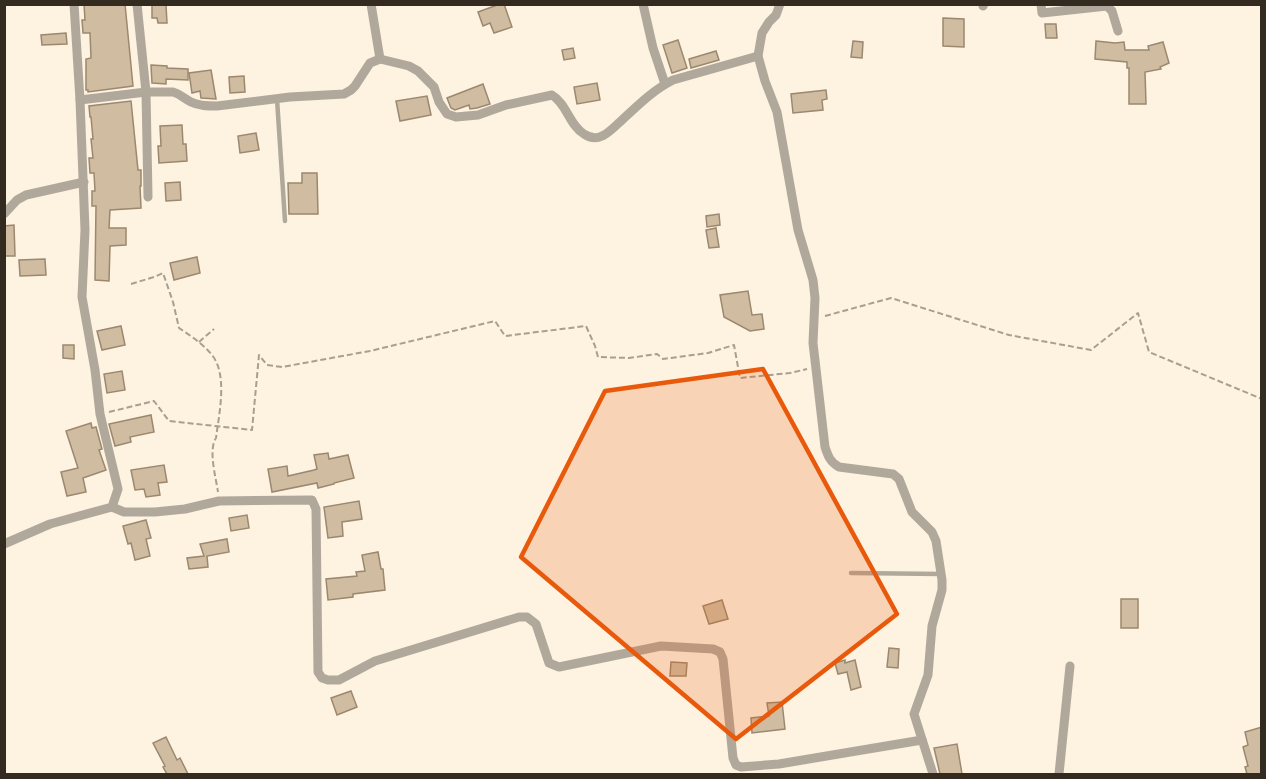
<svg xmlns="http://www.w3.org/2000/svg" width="1266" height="779" font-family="Georgia,serif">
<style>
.building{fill:#d0bda1;stroke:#9b886e;stroke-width:1.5}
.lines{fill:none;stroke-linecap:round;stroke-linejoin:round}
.path{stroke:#a99e90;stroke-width:2;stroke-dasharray:6 3;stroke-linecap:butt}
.service{stroke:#b1a89c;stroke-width:4.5}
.minor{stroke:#b1a89c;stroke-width:9}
.marked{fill:#e8590c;fill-opacity:0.2;stroke:#e8590c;stroke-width:4.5;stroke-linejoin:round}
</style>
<rect width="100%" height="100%" fill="#fef2e1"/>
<g class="building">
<path d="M84 4H125L133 86 88 92V90H86V59L91 58 90 33H83L82 20H85Z"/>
<path d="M500 4H504L512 27 494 33 490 23 483 26 478 12Z"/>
<path d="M152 5H166L167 23H158L157 18H152Z"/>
<path d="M943 18 964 19V47L943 46Z"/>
<path d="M1045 24H1056L1057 38H1046Z"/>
<path d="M66 33 67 44 42 45 41 35Z"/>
<path d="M678 40 687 68 672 73 663 45Z"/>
<path d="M853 41 863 42 862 58 851 57Z"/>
<path d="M1096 41 1115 43 1124 42 1125 50H1149L1148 46 1163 42 1169 63 1160 67 1161 69 1145 72 1146 104H1129V68H1127V62L1095 59Z"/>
<path d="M573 48 575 58 564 60 562 50Z"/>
<path d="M716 51 719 60 691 68 689 59Z"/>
<path d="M151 65 167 66V68L188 69V80L166 79V84L152 83Z"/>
<path d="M211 70 216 99 201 98 200 91 192 93 189 73Z"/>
<path d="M244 76 245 92 230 93 229 77Z"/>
<path d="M597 83 600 100 577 104 574 87Z"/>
<path d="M483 84 490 104 477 108 470 109 469 105 455 110 451 108 447 98Z"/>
<path d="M826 90 827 99 822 100 823 110 793 113 791 94Z"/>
<path d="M427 96 431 115 400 121 396 101Z"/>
<path d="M131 101 138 170H141V186H140L141 208 110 210 109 228H126V245L110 246 109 281 95 280 96 206H92V191H95L94 173H90L89 158H93L91 139H93L91 117H90L89 106Z"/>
<path d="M182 125 183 144H186L187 161 159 163 158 146H161L160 126Z"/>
<path d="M256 133 259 150 240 153 238 136Z"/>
<path d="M302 173H317L318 214H289L288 183H302Z"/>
<path d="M180 182 181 200 166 201 165 183Z"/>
<path d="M719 214 720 225 707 227 706 216Z"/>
<path d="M14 225 15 256H4V226Z"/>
<path d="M716 228 719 247 709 248 706 230Z"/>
<path d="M197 257 200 273 174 280 170 263Z"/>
<path d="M45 259 46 275 20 276 19 260Z"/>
<path d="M748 291 752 315 762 314 764 329 750 331 724 317 720 295Z"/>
<path d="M121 326 125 345 102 350 97 331Z"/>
<path d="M63 345H74V359L63 358Z"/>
<path d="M122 371 125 390 107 393 104 374Z"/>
<path d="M151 415 154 432 130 437 131 442 115 446 109 424Z"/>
<path d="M91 423 92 428 96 427 102 449 99 450 106 470 83 478 86 492 67 496 61 472 78 468 66 431Z"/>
<path d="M328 453 329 459 348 455 354 478 334 483V484L318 488 317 483 272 492 268 469 287 466 288 476 314 470 317 469 314 455Z"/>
<path d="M164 465 167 482 158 483 160 495 146 497 144 489 135 490 131 470Z"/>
<path d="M359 501 362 519 342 522 343 536 328 538 324 507Z"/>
<path d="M247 515 249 528 231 531 229 518Z"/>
<path d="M146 520 151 538 146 539 150 556 135 560 131 543 128 544 123 526Z"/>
<path d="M227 539 229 552 207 556 208 567 189 569 187 558 204 556 200 544Z"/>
<path d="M378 552 381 569H383L385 590 353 594V597L328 600 326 579 357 576 356 572 365 571 362 555Z"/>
<rect x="1121" y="599" width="17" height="29"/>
<path d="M722 600 728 619 709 624 703 606Z"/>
<path d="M889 648 899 649 898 668 887 667Z"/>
<path d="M845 660V663L855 660 861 687 851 690 847 672 838 674 835 663Z"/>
<path d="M671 662 687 663 686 676H670Z"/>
<path d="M351 691 357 707 337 715 331 698Z"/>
<path d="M782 702 785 729 752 733 751 718 769 716 767 703Z"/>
<path d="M1262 727V774H1247L1245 767 1248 766 1243 747 1248 745 1245 732Z"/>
<path d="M166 737 177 760 180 758 188 774H167L163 767 165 766 153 743Z"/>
<path d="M957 744 962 774H940L934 748Z"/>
</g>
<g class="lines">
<g class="path">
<path d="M131 284 154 277 163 273 173 302 179 328C191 336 203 344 212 355 228 375 219 414 216 438 208 450 216 478 218 492"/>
<path d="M825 316 891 298 1009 335 1091 350 1138 313 1149 352 1262 399"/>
<path d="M199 342 214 329"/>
<path d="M109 412 154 401 169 421 252 430 259 355 267 365 282 367 370 351 495 321 505 336 586 326 595 346 598 357 629 358 657 354 663 359 708 353 734 345 740 378 790 373 807 369"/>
</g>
<g class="service">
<path d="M277 99 285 221"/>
<path d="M851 573 941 574"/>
</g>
<g class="minor">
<path d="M137 4 146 92 148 197"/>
<path d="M371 4 380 59"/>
<path d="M643 4 653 48 665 84"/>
<path d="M780 4 776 15 769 22 762 33 758 56 765 81 777 112 798 230 813 280 815 298 813 343 825 447C828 456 830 462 839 467L893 474 899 479 912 512 932 532 936 541 942 580V590L932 626 928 675 914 714 933 774"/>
<path d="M1041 4 1042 13 1107 6 1112 11 1118 31"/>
<path d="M983 6 984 4"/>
<path d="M80 100 146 92H173C180 94 185 99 191 102 199 106 208 106 217 106L290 97 344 94 351 90 355 86 370 63 380 59 409 66 418 71 434 87 439 102 447 114 456 117 478 115 506 105 552 95C567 104 569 125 584 134 590 138 596 139 602 136 609 133 615 126 621 121 637 106 653 90 673 80L758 56"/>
<path d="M4 214 17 200 26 195 84 182"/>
<path d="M112 507 124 512H155L185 509 219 501 312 500 316 509 318 672 322 678 328 680H339L375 661 519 617H527L536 624 549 663 559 667 661 646 713 649 720 652 723 659 733 758 736 765 741 767 779 764 922 740"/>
<path d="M4 544 50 524 112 507 118 489 100 414 95 370 82 297 85 230 80 100 74 4"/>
<path d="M1059 774 1070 666"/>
</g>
</g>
<path class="marked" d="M763 369 897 614 736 739 521 557 605 391Z"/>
<rect width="1266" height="779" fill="none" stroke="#332b20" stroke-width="12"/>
</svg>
